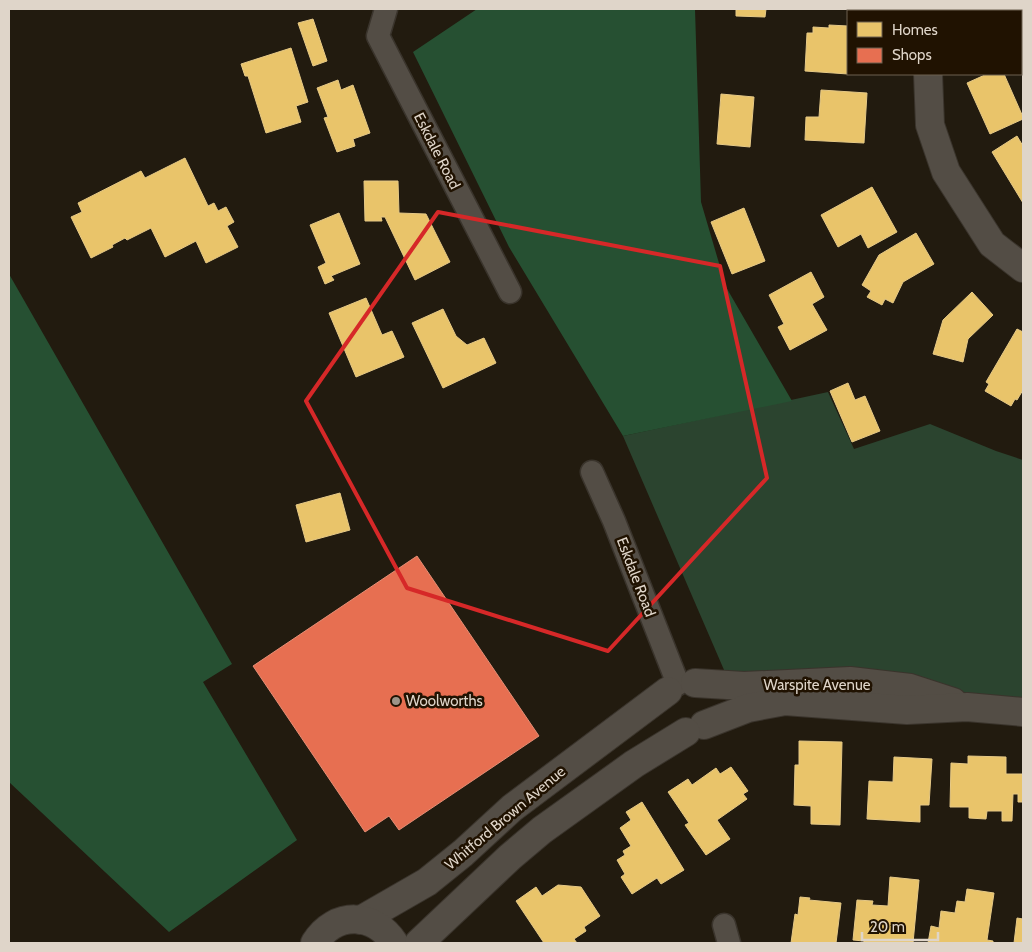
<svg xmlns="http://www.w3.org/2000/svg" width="1032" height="952" font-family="Cabin,sans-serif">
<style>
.green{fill:#2b442f}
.forest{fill:#265032}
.homes{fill:#e9c46a;stroke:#e6c986}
.shops{fill:#e76f51;stroke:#e58e75}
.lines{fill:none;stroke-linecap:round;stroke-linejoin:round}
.street-casing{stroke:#3a342c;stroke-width:25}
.secondary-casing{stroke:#3a342c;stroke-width:30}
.street{stroke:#534d45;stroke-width:22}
.secondary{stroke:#534d45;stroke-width:28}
.marked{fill:none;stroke:#d62828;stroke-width:4;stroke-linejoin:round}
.poi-dot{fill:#9d9488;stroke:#201201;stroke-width:2}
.labels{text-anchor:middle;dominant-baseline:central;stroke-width:5;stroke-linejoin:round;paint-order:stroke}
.street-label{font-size:15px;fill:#dfd5c9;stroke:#201201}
.poi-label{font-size:15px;fill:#dfd5c9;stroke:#201201;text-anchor:start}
</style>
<rect width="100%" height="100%" fill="#221b0f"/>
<path class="green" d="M828 392 854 449 930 424 996 451 1023 460V706L737 700 623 436Z"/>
<g class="forest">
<path d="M477 9H695L701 202 726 287 792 401 623 436 509 247 413 52Z"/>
<path d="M9 274 232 664 203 682 297 840 169 932 9 782Z"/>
</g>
<g class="homes">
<path d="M736 9H766L765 17 736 16Z"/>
<path d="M313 19 327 61 313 66 298 23Z"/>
<path d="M1021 21 1023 22V54L1021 53Z"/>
<path d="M829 25 848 26V74L805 71 807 33H813V27L829 28Z"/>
<path d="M291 48 308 102 296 106 301 122 266 133 248 76H245L241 64Z"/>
<path d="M987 74H1004L1023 117V119L990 134 967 83Z"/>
<path d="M338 80 341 90 353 85 370 133 353 139 355 146 337 152 324 118 328 117 317 88Z"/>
<path d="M821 90 867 93 864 143 805 140 806 117H819Z"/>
<path d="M721 94 754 97 750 147 717 144Z"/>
<path d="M1017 136 1023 146V203L992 152Z"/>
<path d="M185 158 208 206 214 203 218 211 226 207 234 222 227 226 238 247 206 263 196 241 165 257 151 228 127 240 125 238 112 245 113 247 91 258 71 217 82 212 78 203 141 171 145 178Z"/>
<path d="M364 181H398L399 213 426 214 450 262 415 280 385 217H381L382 221H365Z"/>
<path d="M872 187 897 232 868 248 861 234 838 247 821 215Z"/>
<path d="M744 208 765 261 732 274 711 222Z"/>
<path d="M339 213 360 264 331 276 334 280 325 284 318 267 326 263 310 225Z"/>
<path d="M916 233 934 264 903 282 893 303 885 299 882 305 867 297 871 291 862 285 879 255Z"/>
<path d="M811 272 824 297 812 304 827 330 790 350 778 327 784 324 769 295Z"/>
<path d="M972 292 993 315 968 339 963 362 933 354 943 320Z"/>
<path d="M366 298 382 335 392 331 404 357 356 377 329 313Z"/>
<path d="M443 309 456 336 467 345 484 338 496 363 443 388 412 323Z"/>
<path d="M1017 329 1023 332V390L1017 400 1015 399 1011 406 985 391 989 384 986 382Z"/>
<path d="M848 383 855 400 865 396 880 431 852 442 830 391Z"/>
<path d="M340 493 350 530 306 542 296 505Z"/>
<path d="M799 741 842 742 840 825 811 824V806L794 805 795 765H799Z"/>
<path d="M968 756 1006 757V774H1023V802H1018V794H1013L1012 821H1002V811H987L986 819 969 818V807H950L951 763 968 764Z"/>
<path d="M894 757 932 759 929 805H920V822L867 819 869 781 893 782Z"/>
<path d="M731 767 748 791 743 794 747 799 717 820 730 839 706 855 685 825 689 823 668 792 688 779 692 785 716 768 720 774Z"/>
<path d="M642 802 684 870 661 884 657 878 632 894 621 877 625 874 617 860 625 855 623 851 631 846 620 828 631 820 626 812Z"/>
<path d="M890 877 919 880 913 943H864V941L853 940 857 900 873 901 872 905 888 906Z"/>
<path d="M558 885 581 887 600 916 584 927 586 931 574 939 577 943H544L516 901 536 887 542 896Z"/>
<path d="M967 889 994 893 987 940 993 941V943H928L931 926 939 928 941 911 955 913 957 901 965 902Z"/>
<path d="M800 897 810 898 809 900 841 903 836 943H791L795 914 798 915Z"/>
<path d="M1017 918 1023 919V943H1014Z"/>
</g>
<path class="shops" d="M417 556 539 736 399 830 389 816 365 832 253 666Z"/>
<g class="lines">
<g class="street-casing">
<g id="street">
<path d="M386 9 378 36 510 292"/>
<path d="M592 472 614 521 678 684"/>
<path d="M724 925 729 943"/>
</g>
</g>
<g class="secondary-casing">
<g id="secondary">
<path d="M935 11V9"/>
<path d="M928 74 930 125 946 172 992 244 1023 268"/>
<path d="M695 683 744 686 850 681 910 688 953 702"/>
<path d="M704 725 748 708 785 701 907 710 967 707 1023 712"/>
<path d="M361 920 427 882 463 853 512 808 668 691"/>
<path d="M315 943C335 911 374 912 394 943"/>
<path d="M419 943 510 857 542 830 634 764 686 732"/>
</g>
</g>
<use href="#street" class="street"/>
<use href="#secondary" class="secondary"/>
</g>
<path class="marked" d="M438 212 720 266 767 478 608 651 407 588 306 401Z"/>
<circle class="poi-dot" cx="396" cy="701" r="5"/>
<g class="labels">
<g class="street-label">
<text transform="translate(437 151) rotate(63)">Eskdale Road</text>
<text transform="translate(636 577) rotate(69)">Eskdale Road</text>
<text x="817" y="685">Warspite Avenue</text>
<text transform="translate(505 818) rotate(-40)">Whitford Brown Avenue</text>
</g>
<g class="poi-label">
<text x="406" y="701">Woolworths</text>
</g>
</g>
<rect width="1032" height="952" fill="none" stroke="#dfd5c9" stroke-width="20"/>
<rect x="847" y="10" width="175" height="65" fill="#201201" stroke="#6c6051"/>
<rect x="857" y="22" width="25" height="15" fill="#e9c46a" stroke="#6c6051"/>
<text x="892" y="35" font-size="15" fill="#dfd5c9">Homes</text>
<rect x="857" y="48" width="25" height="15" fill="#e76f51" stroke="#6c6051"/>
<text x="892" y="60" font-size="15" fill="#dfd5c9">Shops</text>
<path d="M862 932v8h76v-8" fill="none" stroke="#dfd5c9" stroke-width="2.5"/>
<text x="870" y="932" font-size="15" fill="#dfd5c9" stroke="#201201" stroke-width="4" paint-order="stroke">20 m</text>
</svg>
